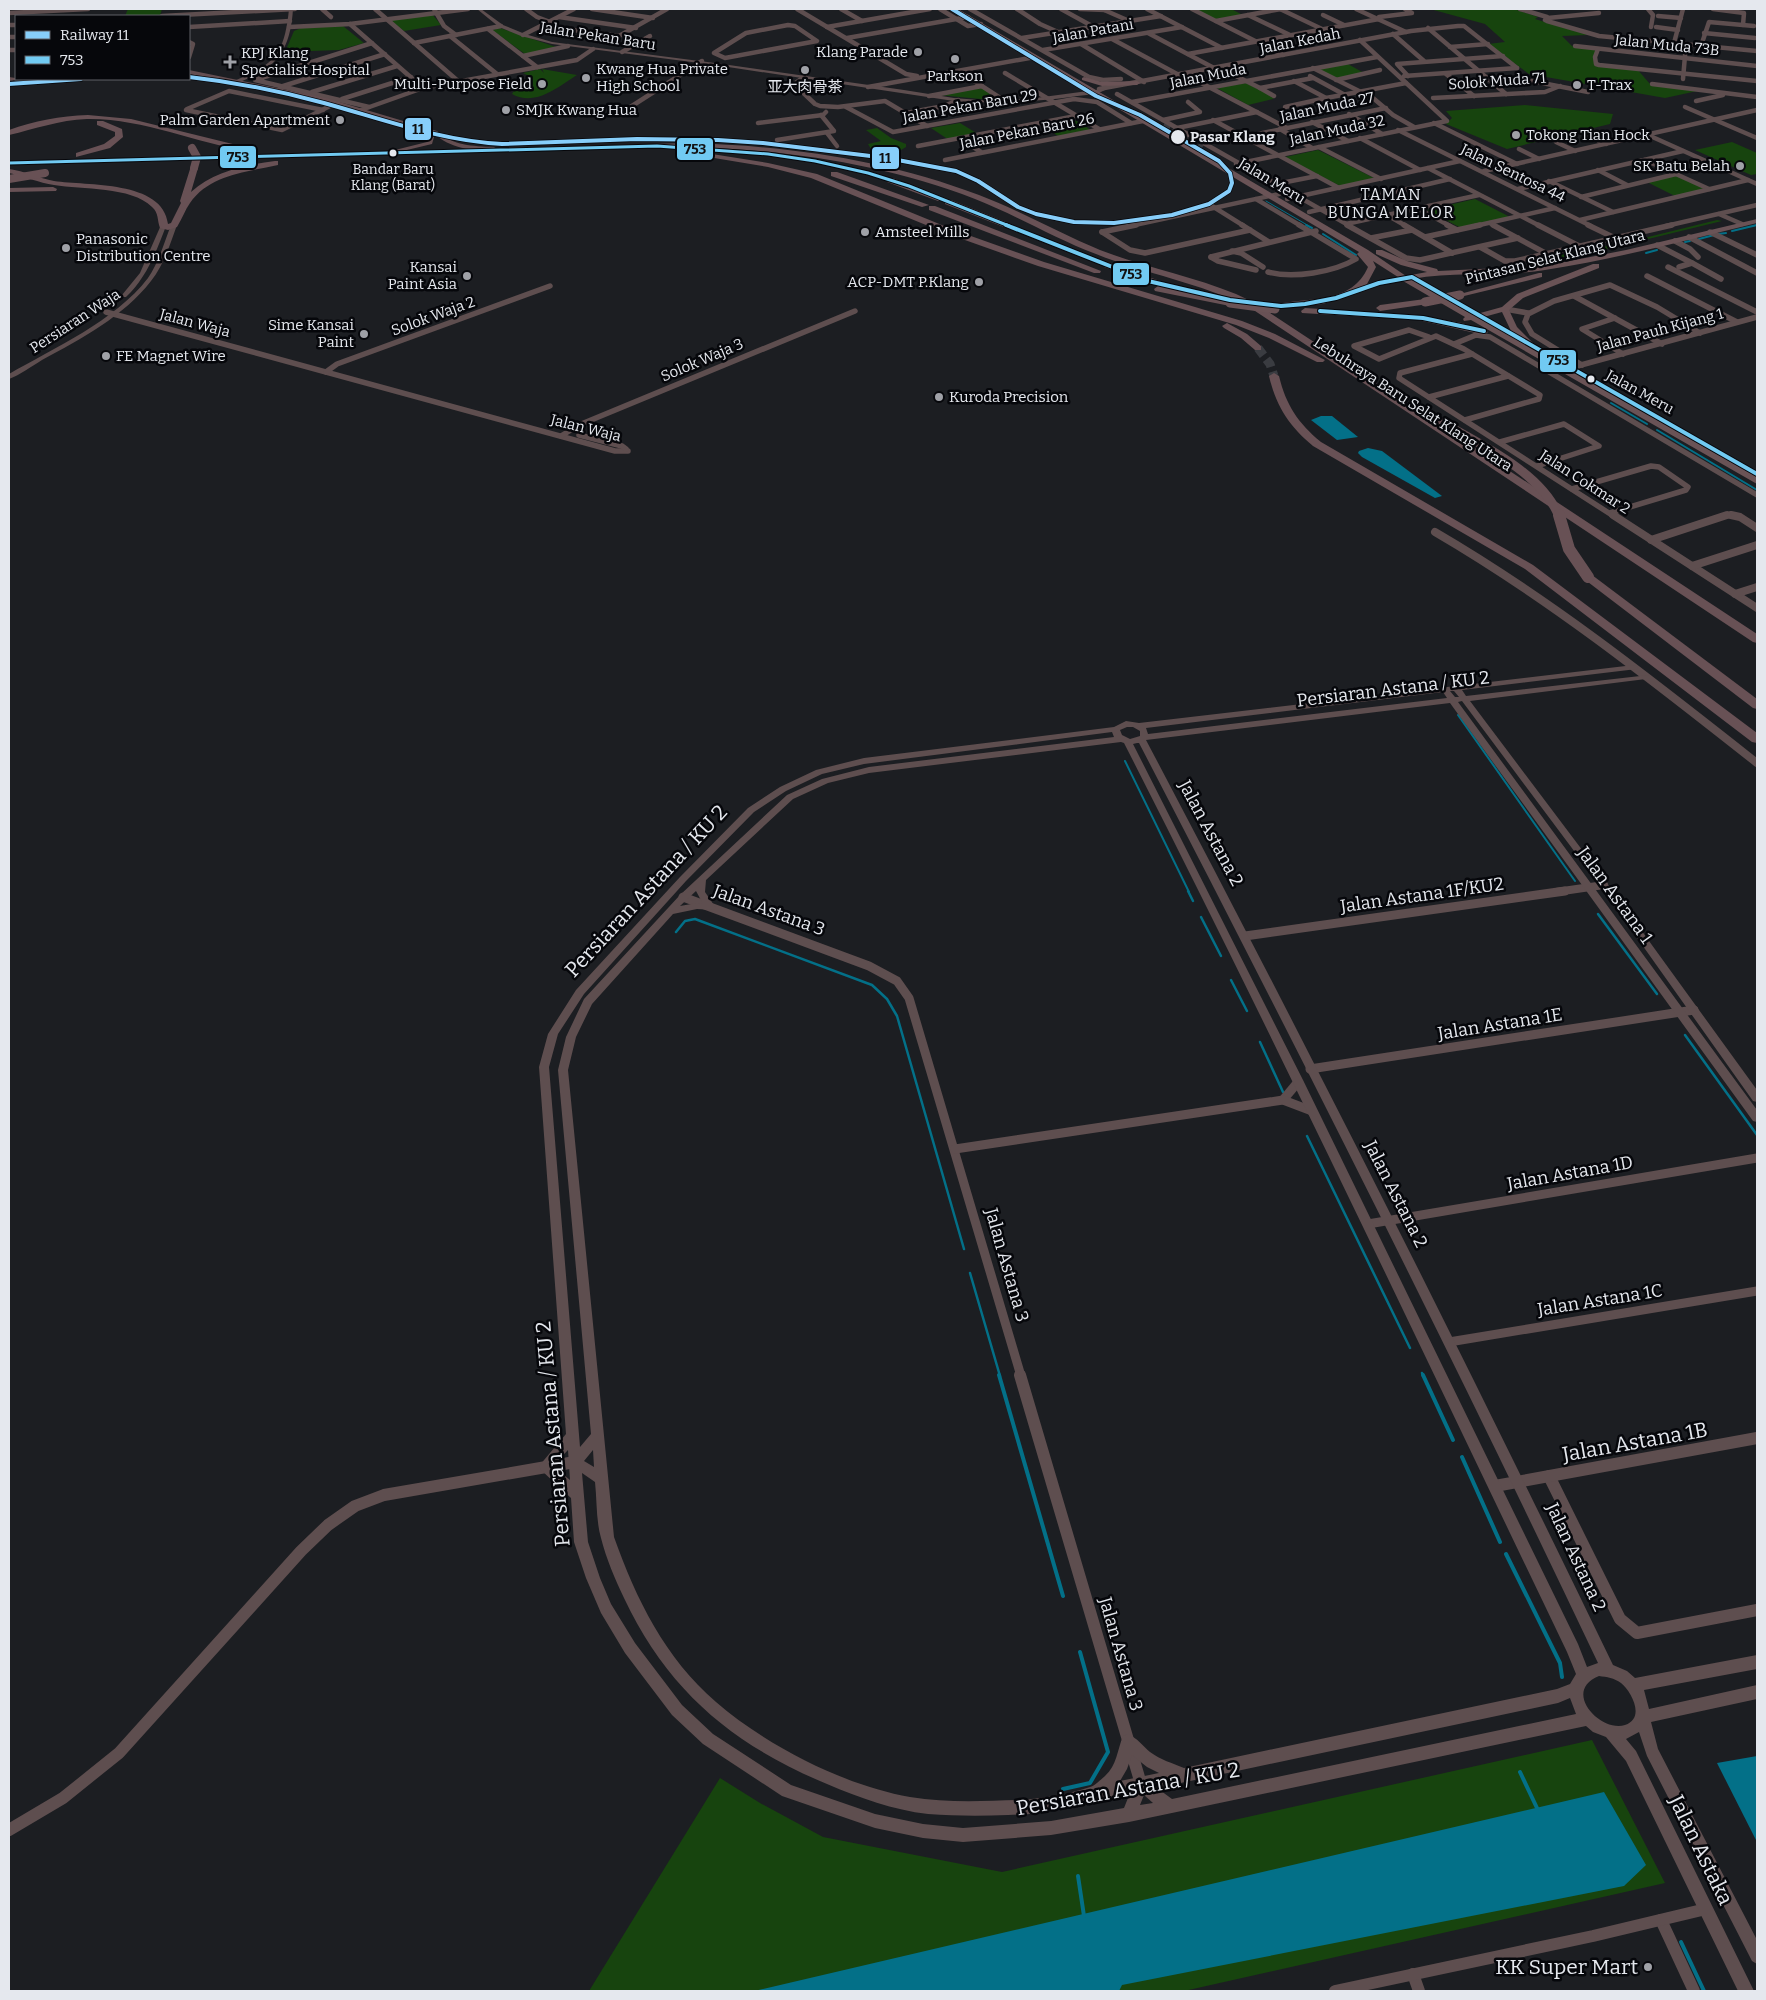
<svg xmlns="http://www.w3.org/2000/svg" width="1766" height="2000" font-family="Bitter,'Noto Sans SC',serif">
<style>
.green{fill:#17440e}
.water{fill:#037088}
.lines{fill:none;stroke-linecap:round;stroke-linejoin:round}
.stream-far3{stroke:#037088;stroke-width:1}
.stream-far2{stroke:#037088;stroke-width:2}
.stream-far1{stroke:#037088;stroke-width:2.5}
.stream{stroke:#037088;stroke-width:4}
.trunk-tunnel{stroke:#3a3c41;stroke-width:7;stroke-dasharray:7 3;stroke-linecap:butt}
.motorway-tunnel{stroke:#3a3c41;stroke-width:9;stroke-dasharray:9 5;stroke-linecap:butt}
.minor-far4{stroke:#5e4e4f;stroke-width:4.5}
.minor-far3{stroke:#5e4e4f;stroke-width:5.5}
.minor-far2{stroke:#5e4e4f;stroke-width:8}
.minor-far1{stroke:#5e4e4f;stroke-width:9}
.minor{stroke:#5e4e4f;stroke-width:12}
.tertiary{fill:#5e4e4f;fill-rule:evenodd}
.secondary{fill:#644e51;fill-rule:evenodd}
.trunk{fill:#6a5356;fill-rule:evenodd}
.motorway{fill:#685155;fill-rule:evenodd}
.trunk-bridge{stroke:#6a5356;stroke-width:9}
.motorway-bridge-far2{stroke:#685155;stroke-width:8}
.motorway-bridge-far1{stroke:#685155;stroke-width:9}
.motorway-bridge{stroke:#685155;stroke-width:12}
.bus-1-far1-casing{stroke:#06070b;stroke-width:5}
.bus-1-casing{stroke:#06070b;stroke-width:6}
.bus-1-far1{stroke:#71caf2;stroke-width:3}
.bus-1{stroke:#71caf2;stroke-width:4}
.rail-1-casing{stroke:#06070b;stroke-width:5.5}
.rail-1{stroke:#87cefa;stroke-width:4}
.poi-dot{fill:#9fa1a7;stroke:#06070b;stroke-width:2}
.stop-dot{fill:#e5e8ee;stroke:#06070b;stroke-width:2}
.labels{text-anchor:middle;dominant-baseline:central;stroke-width:5;stroke-linejoin:round;paint-order:stroke}
.far-bus-label{font-size:14px;fill:#e5e8ee;stroke:#06070b}
.far-street-label{font-size:15px;fill:#e5e8ee;stroke:#06070b}
.far-poi-label{font-size:15px;fill:#e5e8ee;stroke:#06070b;text-anchor:start}
.far-stop-label{font-size:15px;font-weight:bold;fill:#e5e8ee;stroke:#06070b;text-anchor:start}
.far-neighbourhood-label{font-size:16px;letter-spacing:1px;fill:#e5e8ee;stroke:#06070b}
.street-label{font-size:18px;fill:#e5e8ee;stroke:#06070b}
.near-street-label{font-size:21px;fill:#e5e8ee;stroke:#06070b}
.near-poi-label{font-size:21px;fill:#e5e8ee;stroke:#06070b;text-anchor:end}
.line-badge{stroke:#06070b;stroke-width:2}
.pale-badge-label{font-size:14px;text-anchor:middle;font-weight:bold;fill:#111}
</style>
<rect width="100%" height="100%" fill="#1c1e22"/>
<g class="green">
<path d="M128 9H162L160 16H125Z"/>
<path d="M1201 9H1231L1243 15 1215 19 1197 10Z"/>
<path d="M1430 9H1514L1538 17 1535 19 1588 35 1562 36 1572 46 1595 49V63L1637 69 1650 84 1702 90 1665 98 1529 74 1488 44 1505 42 1485 24Z"/>
<path d="M432 14 441 25 404 31 389 19Z"/>
<path d="M343 26 364 43 339 50 285 52 294 31 301 28Z"/>
<path d="M500 28 559 48 525 54 492 30Z"/>
<path d="M1346 63 1364 73 1337 79 1318 69Z"/>
<path d="M540 69 544 73 542 69 577 75C558 87 535 107 512 94L515 89 531 75H527L523 73Z"/>
<path d="M1246 83 1274 97 1273 99 1248 105 1217 88Z"/>
<path d="M982 88 1001 101 939 95Z"/>
<path d="M1525 105 1613 114 1610 124 1507 149 1446 124 1452 118 1446 111Z"/>
<path d="M1073 119 1091 130 1058 136 1041 125Z"/>
<path d="M960 123 978 134 949 140 931 128Z"/>
<path d="M877 128 891 138 906 144V147L901 150 871 149 868 144 881 141 866 130Z"/>
<path d="M1732 142 1757 153V174L1751 175 1695 150Z"/>
<path d="M1318 150 1374 178 1340 186 1285 157Z"/>
<path d="M1676 174 1709 189 1677 197 1645 181Z"/>
<path d="M1475 199 1510 217 1461 228 1427 210Z"/>
<path d="M1717 220 1722 221 1603 250 1541 261 1538 259 1632 241Z"/>
<path d="M1592 1740 1665 1883 1184 1991H589L720 1778 760 1803 823 1837 1002 1872Z"/>
</g>
<g class="water">
<path d="M1321 416H1332L1358 437 1337 440 1311 420Z"/>
<path d="M1368 448 1382 451 1442 496 1435 498 1362 457 1358 453 1359 451Z"/>
<path d="M1757 1756V1842L1717 1763Z"/>
<path d="M1604 1792 1646 1865 1624 1886 1122 1985 1119 1991H754Z"/>
</g>
<g class="lines">
<g class="stream-far3">
<path d="M1266 201 1309 226"/>
<path d="M1753 226 1757 225"/>
</g>
<g class="stream-far2">
<path d="M1306 225 1312 228"/>
<path d="M1732 231 1757 225"/>
<path d="M1323 234 1356 255"/>
<path d="M1718 234 1726 233"/>
<path d="M1699 239 1714 235"/>
<path d="M1685 242 1690 241"/>
<path d="M1646 253 1657 250"/>
<path d="M1611 403 1647 424"/>
<path d="M1657 430 1757 490"/>
<path d="M1458 715 1575 881"/>
<path d="M1125 761 1189 892"/>
</g>
<g class="stream-far1">
<path d="M1188 891 1193 901"/>
<path d="M1598 914 1657 994"/>
<path d="M1201 917 1221 956"/>
<path d="M676 932 685 921 695 919 872 985 887 999 897 1016 964 1249"/>
<path d="M1231 980 1247 1011"/>
<path d="M1685 1035 1757 1135"/>
<path d="M1260 1042 1283 1092"/>
<path d="M1307 1136 1410 1348"/>
<path d="M970 1273 1000 1376"/>
<path d="M1422 1373 1423 1376"/>
</g>
<g class="stream">
<path d="M999 1375 1063 1596"/>
<path d="M1423 1375 1453 1440"/>
<path d="M1462 1457 1500 1542"/>
<path d="M1506 1554 1560 1663 1562 1677"/>
<path d="M1520 1772 1537 1808"/>
<path d="M1063 1789 1090 1783 1108 1752 1080 1652"/>
<path d="M1078 1876 1084 1916"/>
<path d="M1681 1942 1704 1991"/>
</g>
<path class="trunk-tunnel" d="M1163 126 1202 148"/>
<path class="motorway-tunnel" d="M1258 348 1270 364 1274 376"/>
<g class="minor-far4">
<path d="M322 9 331 17"/>
<path d="M375 9 458 81"/>
<path d="M434 9 444 26 456 35"/>
<path d="M526 9 537 17 550 22"/>
<path d="M592 9 653 18"/>
<path d="M797 9 906 74 917 76"/>
<path d="M841 9 862 21"/>
<path d="M940 9 968 26 981 24"/>
<path d="M970 9 1089 77 1103 80 1121 79"/>
<path d="M1017 9 1040 24 1058 32"/>
<path d="M1061 9 1092 26"/>
<path d="M1080 9 1105 10"/>
<path d="M1102 9 1127 20"/>
<path d="M1147 9 1222 48"/>
<path d="M1192 9 1283 55"/>
<path d="M1280 9 1322 29"/>
<path d="M1356 9 1406 32"/>
<path d="M1520 9 1547 17 1545 20 1547 21 1599 36 1757 51"/>
<path d="M1648 9 1653 15 1651 27"/>
<path d="M1713 9 1744 13 1743 25"/>
<path d="M9 13 88 9"/>
<path d="M1248 15 1290 35"/>
<path d="M1323 15 1344 25"/>
<path d="M162 16 295 9"/>
<path d="M1658 16 1681 18"/>
<path d="M559 17 636 28"/>
<path d="M1379 17 1412 13 1405 9"/>
<path d="M1548 18 1599 13"/>
<path d="M1216 21 1281 9"/>
<path d="M350 24 423 88"/>
<path d="M9 25H16"/>
<path d="M788 25 795 26 817 41 725 58 714 53 746 33Z"/>
<path d="M543 26 619 36 667 9"/>
<path d="M189 27 290 21"/>
<path d="M289 27 350 24 468 9"/>
<path d="M827 27 930 9"/>
<path d="M1656 27 1678 30"/>
<path d="M1428 28 1506 94"/>
<path d="M488 29 537 67"/>
<path d="M1148 33 1214 68"/>
<path d="M1704 33 1755 38"/>
<path d="M1393 34 1424 61"/>
<path d="M523 35 574 9"/>
<path d="M450 36 497 74"/>
<path d="M9 37H16"/>
<path d="M847 38 968 17"/>
<path d="M1022 38 1161 16"/>
<path d="M1112 39 1179 75"/>
<path d="M189 42 193 44 189 57"/>
<path d="M414 43 501 26"/>
<path d="M1674 43 1683 9"/>
<path d="M1081 44 1144 82"/>
<path d="M1575 46 1757 66"/>
<path d="M1701 46 1709 22 1754 26"/>
<path d="M1450 47 1488 44"/>
<path d="M1598 49 1595 57 1596 64 1599 65 1757 81"/>
<path d="M9 50H16"/>
<path d="M1043 50 1182 27"/>
<path d="M622 52 650 36"/>
<path d="M1188 54 1379 19"/>
<path d="M523 56 568 46"/>
<path d="M1220 68 1260 88 1313 78"/>
<path d="M1313 68 1373 98 1393 115 1414 127"/>
<path d="M1005 73 1099 129"/>
<path d="M1184 74 1287 128"/>
<path d="M1446 74 1474 96"/>
<path d="M805 76 794 84 815 104 820 106 838 107 885 101 927 126"/>
<path d="M1310 76 1345 95"/>
<path d="M1404 76 1517 68"/>
<path d="M1408 76 1397 64 1503 56"/>
<path d="M971 79 1008 103"/>
<path d="M1683 79 1686 44"/>
<path d="M1336 80 1380 70"/>
<path d="M1493 83 1532 81 1588 92"/>
<path d="M1652 84 1757 97"/>
<path d="M280 87 385 54"/>
<path d="M868 87 1035 57"/>
<path d="M1260 88 1274 96"/>
<path d="M1099 89 1411 31 1458 26H1464L1517 68"/>
<path d="M312 92 397 66"/>
<path d="M1117 94 1350 226"/>
<path d="M929 96 982 86"/>
<path d="M1326 98 1406 83"/>
<path d="M1433 98 1545 92 1560 86"/>
<path d="M342 99 411 77"/>
<path d="M1696 101 1723 95"/>
<path d="M1132 102 1377 57"/>
<path d="M369 107 255 80 372 43"/>
<path d="M846 107 893 132 1074 99 1097 102 1131 123"/>
<path d="M1285 107 1326 98 1294 81"/>
<path d="M1685 107 1757 138"/>
<path d="M187 109 229 91 323 110"/>
<path d="M186 110 282 130 332 105"/>
<path d="M361 110 423 88 577 60 593 49"/>
<path d="M621 113 702 61"/>
<path d="M906 113 944 106 958 100"/>
<path d="M1349 114 1382 134"/>
<path d="M1163 120 1200 112 1188 102"/>
<path d="M1213 120 1339 188"/>
<path d="M1312 122 1348 141"/>
<path d="M758 123 823 115 826 112"/>
<path d="M1434 123 1517 164"/>
<path d="M1177 128 1257 112"/>
<path d="M1280 129 1312 148"/>
<path d="M1398 130 1591 226"/>
<path d="M827 133 837 146"/>
<path d="M1586 135 1606 144"/>
<path d="M1648 135 1757 184"/>
<path d="M1243 137 1386 108"/>
<path d="M959 138 981 152"/>
<path d="M1360 138 1420 170"/>
<path d="M777 140 834 131 821 115"/>
<path d="M1556 142 1575 151"/>
<path d="M918 146 1076 116"/>
<path d="M1319 147 1381 179"/>
<path d="M1519 149 1539 159"/>
<path d="M945 160 1143 121"/>
<path d="M1645 160 1709 189"/>
<path d="M1236 164 1447 121 1360 40"/>
<path d="M1428 168 1540 226"/>
<path d="M1598 170 1627 185"/>
<path d="M1484 171 1757 110"/>
<path d="M1549 181 1613 212"/>
<path d="M1276 184 1317 176"/>
<path d="M1518 189 1683 151"/>
<path d="M1581 197 1676 174"/>
<path d="M1256 199 1301 226"/>
<path d="M1287 199 1460 161"/>
<path d="M1212 206 1244 226"/>
<path d="M1417 208 1450 226"/>
<path d="M1309 212 1450 179"/>
<path d="M1719 214 1742 224"/>
<path d="M1387 215 1406 226"/>
<path d="M1580 220 1748 180"/>
<path d="M1490 223 1495 226"/>
<path d="M1346 224 1479 195"/>
<path d="M1130 226 1279 194"/>
<path d="M1475 226 1555 208"/>
<path d="M1666 226 1757 205"/>
</g>
<g class="minor-far3">
<path d="M1242 225 1269 242"/>
<path d="M1347 225 1406 258 1420 260 1518 238"/>
<path d="M1404 225 1452 253"/>
<path d="M1447 225 1457 230"/>
<path d="M1493 225 1547 254"/>
<path d="M1538 225 1581 247"/>
<path d="M1588 225 1617 239"/>
<path d="M1102 232 1136 225"/>
<path d="M1102 232 1130 250 1145 253 1250 230"/>
<path d="M1710 232 1757 255"/>
<path d="M1425 237 1480 225"/>
<path d="M1689 237 1757 273"/>
<path d="M1371 238 1412 230"/>
<path d="M1675 241 1690 249 1698 257"/>
<path d="M1657 245 1692 263 1679 267"/>
<path d="M1480 247 1505 261H1515L1672 225"/>
<path d="M1232 251 1241 253 1263 267"/>
<path d="M1211 257 1316 231"/>
<path d="M1211 257 1218 261 1256 270"/>
<path d="M1692 263 1721 279"/>
<path d="M1668 267 1757 312"/>
<path d="M1268 272C1293 279 1334 272 1356 259L1299 225"/>
<path d="M1647 276 1737 322"/>
<path d="M1574 296 1662 344"/>
<path d="M1505 309 1528 313"/>
<path d="M106 312 615 451H628"/>
<path d="M1615 318 1582 329 1623 354"/>
<path d="M1429 337 1409 330 1354 346 1379 359 1436 336 1464 349 1540 395 1539 399 1465 420"/>
<path d="M1454 344 1476 335 1490 337 1757 495"/>
<path d="M1472 354 1400 373 1399 378 1615 517"/>
<path d="M1582 365 1532 334 1525 322 1528 314 1554 301 1610 285 1657 307 1700 333"/>
<path d="M1570 368 1757 317"/>
<path d="M326 372 337 364 550 286"/>
<path d="M1429 397 1508 376"/>
<path d="M579 435 622 446 626 449"/>
<path d="M561 436 579 425 855 311"/>
<path d="M1500 442 1564 424 1599 446 1537 466"/>
<path d="M1572 489 1651 466 1659 467 1688 487 1686 490 1610 513"/>
<path d="M1723 517 1728 515 1738 517"/>
</g>
<g class="minor-far2">
<path d="M1613 515 1757 608"/>
<path d="M1731 515 1740 517 1757 528"/>
<path d="M1435 532C1550 599 1653 681 1757 763"/>
<path d="M1651 540 1727 515"/>
<path d="M1692 566 1757 545"/>
<path d="M1735 594 1757 587"/>
<path d="M1556 892 1604 885"/>
</g>
<g class="minor-far1">
<path d="M683 897 869 966 897 981 909 998 1021 1376"/>
<path d="M1245 936 1565 891"/>
<path d="M1310 1069 1694 1010"/>
<path d="M1283 1100 1298 1082"/>
<path d="M955 1149 1283 1100 1312 1111"/>
<path d="M1368 1224 1757 1158"/>
<path d="M1449 1342 1757 1291"/>
</g>
<g class="minor">
<path d="M1020 1375 1141 1784"/>
<path d="M1549 1476 1620 1619 1637 1633 1757 1610"/>
<path d="M1495 1486 1757 1438"/>
<path d="M9 1830 63 1798 119 1753 301 1551 328 1525 355 1506 384 1495 575 1462"/>
<path d="M1661 1920 1694 1991"/>
<path d="M1413 1974 1419 1991"/>
<path d="M1335 1991 1593 1936 1706 1909"/>
</g>
<g class="tertiary">
<path d="M289 9H293C291 41 282 64 251 77 244 80 236 85 229 85V83C272 65 284 59 289 9Z"/>
<path d="M477 9H481L503 25 525 34 552 42 715 63 904 90 954 98 979 100 1028 99 1103 89 1105 90C1096 95 1082 95 1071 97 1032 102 994 104 954 101L715 65 552 44 521 36 499 27Z"/>
<path d="M174 223 177 225C170 244 164 265 151 281 124 316 81 339 42 360 32 366 20 375 9 379V374C54 348 115 321 148 278 159 262 164 243 171 225Z"/>
<path d="M161 225 166 226C156 252 147 277 126 297H122V295L140 273Z"/>
<path d="M1634 665 1638 667 1637 669 1462 690 1466 696 1649 675V679H1646L1470 701 1607 883 1757 1090V1102L1753 1101 1601 887 1462 701 1458 702 1757 1110V1122L1753 1121 1450 703 1146 740C1307 1045 1463 1354 1613 1665L1627 1671 1635 1678 1757 1655V1669L1644 1690 1649 1709 1757 1685V1699L1651 1722 1658 1749 1757 1940V1964L1752 1961 1647 1756 1639 1732 1626 1739 1636 1751 1754 1991H1738L1626 1761 1606 1737 1593 1732 1586 1726 1129 1822 1051 1835 963 1842 923 1838 875 1828 782 1796 703 1744 672 1715 625 1653 601 1613 586 1578 574 1542 571 1498 541 1470 539 1466 566 1434 539 1067 548 1034 576 990 680 877 748 808 780 787 816 770 864 758 1114 727 1126 721 1139 723ZM1450 691H1454L1459 697H1455ZM1443 692 1447 698 1148 734 1146 728ZM1127 727H1133L1140 731V736L1130 739 1122 735 1120 730ZM1112 732 1114 737 869 767 822 779 787 795 680 895 584 999 566 1037 558 1070 591 1434 580 1447 549 1067 558 1034 584 994 686 881 754 812 786 791 822 774 864 764ZM1121 742 1124 743C1277 1043 1421 1348 1567 1652L1576 1674 1570 1684 1557 1689 1184 1768C1172 1763 1161 1760 1150 1752 1143 1746 1137 1738 1128 1734L1123 1736C1117 1751 1117 1765 1105 1776 1100 1780 1095 1786 1090 1787 1070 1794 1040 1799 1019 1800 983 1801 946 1803 910 1797 843 1785 767 1746 716 1702 665 1658 636 1599 614 1537L568 1070 576 1037 592 1004 673 914 697 909 714 910 716 908 705 892 706 880 793 799 828 783 869 773ZM1137 743H1139C1297 1047 1451 1353 1598 1663L1587 1667 1578 1644 1303 1080 1133 744ZM696 891 703 904 697 903 680 906ZM568 1450 570 1480 553 1466ZM593 1450 594 1467 584 1461ZM582 1473 595 1482C597 1500 596 1521 601 1538 606 1558 615 1579 624 1598 668 1691 733 1745 827 1784 860 1798 893 1810 928 1814 955 1816 981 1816 1008 1815 1018 1814 1028 1815 1038 1813 1069 1808 1099 1800 1130 1793L1124 1808 1051 1821 963 1828 923 1824 875 1814 791 1785 713 1734 682 1705 635 1643 611 1604 600 1578 588 1542ZM1599 1676C1607 1677 1614 1678 1621 1683 1631 1691 1646 1718 1625 1725 1601 1733 1561 1691 1599 1676ZM1570 1698 1576 1714 1172 1799 1157 1788 1558 1703ZM1132 1755 1147 1767 1159 1773 1120 1781 1127 1769ZM1144 1795 1153 1803 1140 1805Z"/>
</g>
<g class="secondary">
<path d="M189 70 326 98 437 131C454 146 472 146 494 147L497 149 494 151C471 150 451 149 433 133L325 102 189 74Z"/>
<path d="M9 77 22 79 9 81Z"/>
<path d="M417 132 434 137 432 144 386 155 383 153 427 142 428 139 417 134Z"/>
</g>
<g class="trunk">
<path d="M951 9H958L1368 250 1406 276 1427 272 1401 265 1376 254V250H1382L1407 261 1437 269 1438 271 1544 266 1626 250 1757 219V223C1687 240 1616 259 1545 270 1501 277 1456 271 1412 279L1473 315 1502 307 1517 294 1593 264H1599V268L1523 298 1509 310 1517 327 1534 344 1528 346 1757 477V484L1471 320 1464 321 1463 319 1465 317 1403 281 1381 285 1323 304 1278 308V304C1311 297 1352 304 1368 267L1357 254 1359 252ZM1373 261 1398 277 1367 284 1376 267ZM1502 312 1511 331 1525 344 1480 318Z"/>
<path d="M1084 77 1102 82 1137 81 1140 83 1137 85 1102 86 1082 80V78Z"/>
<path d="M1539 273H1542V277L1460 297 1456 295Z"/>
<path d="M1425 299 1429 302 1428 304 1380 311 1376 308 1380 305Z"/>
<path d="M1305 308 1418 315 1462 323 1488 332 1484 335 1418 320 1302 313 1301 311Z"/>
</g>
<g class="motorway">
<path d="M88 115 131 119 253 149 249 151C195 143 142 118 87 119 59 120 35 129 9 135V130C34 121 60 116 88 115Z"/>
<path d="M97 121H103L122 129 123 137 110 148 76 157V153L104 144 115 136V132L97 125Z"/>
<path d="M691 143C790 146 887 160 979 195 1021 211 1059 233 1100 250 1144 267 1192 276 1236 294L1255 303 1757 634V643L1753 642 1249 307C1200 283 1146 274 1096 254 1054 238 1016 215 975 199 884 164 788 150 691 147L9 165V161Z"/>
<path d="M693 151 768 163 817 174 954 230 1044 262 1242 321 1275 334 1325 360 1323 362H1317L1269 338 1236 325 1038 266 948 234 811 178 768 167 696 155 692 153Z"/>
<path d="M275 161H278V165C247 172 210 174 190 203 185 210 182 219 177 227L168 230 160 228C157 220 159 213 152 207 131 186 82 190 54 185 39 183 24 176 9 173V169C24 171 39 178 54 181 87 186 163 180 168 224L171 223 181 203 180 201 191 166 198 168 191 192C214 171 245 165 275 161Z"/>
<path d="M831 172H837L929 205 922 207 831 176Z"/>
<path d="M887 178H893L945 199 938 201 887 182Z"/>
<path d="M53 187 57 189 56 191 9 192V188Z"/>
<path d="M945 200H951L1090 256 1083 258 945 204Z"/>
<path d="M929 206H935L1101 271 1100 273H1094L929 210Z"/>
<path d="M1107 262 1171 285V289L1230 300 1235 303 1230 306 1155 291 1154 289 1158 286 1104 267V263Z"/>
<path d="M1227 323 1247 334 1261 346V350H1255L1241 338 1224 328 1222 326Z"/>
<path d="M1274 373 1279 376C1286 405 1298 423 1321 442L1533 565 1757 733V743L1752 742 1525 569 1313 446C1289 426 1276 406 1269 376Z"/>
<path d="M1588 574 1592 575 1757 699V709L1753 708 1584 579 1582 577Z"/>
</g>
<g class="trunk-bridge">
<path d="M1425 302 1460 295"/>
<path d="M1230 303 1275 309"/>
</g>
<g class="motorway-bridge-far2">
<path d="M192 148 197 157 194 168"/>
<path d="M9 179 45 173"/>
</g>
<path class="motorway-bridge-far1" d="M1427 414C1469 439 1542 470 1559 517"/>
<path class="motorway-bridge" d="M1559 515 1569 549 1588 577"/>
<g class="bus-1-far1-casing">
<path id="bus-1-far1" d="M9 163 657 146 768 154 815 161 868 173 909 186 1009 226"/>
</g>
<g class="bus-1-casing">
<g id="bus-1">
<path d="M1006 225 1148 281 1230 300 1281 306 1305 304 1336 298 1379 283 1412 277 1757 474"/>
<path d="M1320 311 1423 318 1484 331"/>
</g>
</g>
<use href="#bus-1-far1" class="bus-1-far1"/>
<use href="#bus-1" class="bus-1"/>
<g class="rail-1-casing">
<g id="rail-1">
<path d="M189 77C234 82 280 91 324 103 382 119 441 141 502 144L637 139 718 140 763 143 887 158 956 171 978 181 1018 207 1036 214 1074 222 1114 223 1172 215 1209 204 1229 191 1232 183 1230 173 1219 161 1140 115 1096 96 952 9"/>
<path d="M9 84 81 79"/>
</g>
</g>
<use href="#rail-1" class="rail-1"/>
</g>
<g class="poi-dot">
<circle cx="918" cy="52" r="5"/>
<circle cx="955" cy="59" r="5"/>
<path d="M227.5 54.5h5v5h5v5h-5v5h-5v-5h-5v-5h5z"/>
<circle cx="805" cy="70" r="5"/>
<circle cx="586" cy="78" r="5"/>
<circle cx="542" cy="84" r="5"/>
<circle cx="1577" cy="85" r="5"/>
<circle cx="506" cy="110" r="5"/>
<circle cx="340" cy="120" r="5"/>
<circle cx="1516" cy="135" r="5"/>
<circle cx="1740" cy="166" r="5"/>
<circle cx="865" cy="232" r="5"/>
<circle cx="66" cy="248" r="5"/>
<circle cx="467" cy="276" r="5"/>
<circle cx="979" cy="282" r="5"/>
<circle cx="364" cy="334" r="5"/>
<circle cx="106" cy="356" r="5"/>
<circle cx="939" cy="397" r="5"/>
<circle cx="1648" cy="1967" r="5"/>
</g>
<g class="stop-dot">
<circle cx="1178" cy="137" r="8"/>
<circle cx="393" cy="153" r="4.5"/>
<circle cx="1591" cy="379" r="4.5"/>
</g>
<g class="labels">
<g class="far-bus-label">
<text x="393" y="169">Bandar Baru<tspan x="393" dy="16">Klang (Barat)</tspan></text>
</g>
<g class="far-street-label">
<text transform="translate(1093 31) rotate(-10)">Jalan Patani</text>
<text transform="translate(598 36) rotate(9)">Jalan Pekan Baru</text>
<text transform="translate(1300 41) rotate(-11)">Jalan Kedah</text>
<text transform="translate(1667 45) rotate(6)">Jalan Muda 73B</text>
<text transform="translate(1208 76) rotate(-11)">Jalan Muda</text>
<text transform="translate(1497 81) rotate(-4)">Solok Muda 71</text>
<text transform="translate(970 106) rotate(-10)">Jalan Pekan Baru 29</text>
<text transform="translate(1327 107) rotate(-12)">Jalan Muda 27</text>
<text transform="translate(1337 130) rotate(-12)">Jalan Muda 32</text>
<text transform="translate(1027 131) rotate(-11)">Jalan Pekan Baru 26</text>
<text transform="translate(1513 173) rotate(26)">Jalan Sentosa 44</text>
<text transform="translate(1272 181) rotate(31)">Jalan Meru</text>
<text transform="translate(1555 257) rotate(-14)">Pintasan Selat Klang Utara</text>
<text transform="translate(433 316) rotate(-20)">Solok Waja 2</text>
<text transform="translate(75 321) rotate(-33)">Persiaran Waja</text>
<text transform="translate(195 323) rotate(15)">Jalan Waja</text>
<text transform="translate(1660 330) rotate(-15)">Jalan Pauh Kijang 1</text>
<text transform="translate(702 360) rotate(-23)">Solok Waja 3</text>
<text transform="translate(1640 392) rotate(29)">Jalan Meru</text>
<text transform="translate(1413 404) rotate(33)">Lebuhraya Baru Selat Klang Utara</text>
<text transform="translate(586 428) rotate(14)">Jalan Waja</text>
<text transform="translate(1585 482) rotate(33)">Jalan Cokmar 2</text>
</g>
<g class="far-poi-label">
<text x="908" y="52" text-anchor="end">Klang Parade</text>
<text x="241" y="53">KPJ Klang<tspan x="241" dy="17">Specialist Hospital</tspan></text>
<text x="596" y="69">Kwang Hua Private<tspan x="596" dy="17">High School</tspan></text>
<text x="955" y="76" text-anchor="middle">Parkson</text>
<text x="532" y="84" text-anchor="end">Multi-Purpose Field</text>
<text x="1587" y="85">T-Trax</text>
<text x="805" y="87" text-anchor="middle">亚大肉骨茶</text>
<text x="516" y="110">SMJK Kwang Hua</text>
<text x="330" y="120" text-anchor="end">Palm Garden Apartment</text>
<text x="1526" y="135">Tokong Tian Hock</text>
<text x="1730" y="166" text-anchor="end">SK Batu Belah</text>
<text x="875" y="232">Amsteel Mills</text>
<text x="76" y="239">Panasonic<tspan x="76" dy="17">Distribution Centre</tspan></text>
<text x="457" y="267" text-anchor="end">Kansai<tspan x="457" dy="17">Paint Asia</tspan></text>
<text x="969" y="282" text-anchor="end">ACP-DMT P.Klang</text>
<text x="354" y="325" text-anchor="end">Sime Kansai<tspan x="354" dy="17">Paint</tspan></text>
<text x="116" y="356">FE Magnet Wire</text>
<text x="949" y="397">Kuroda Precision</text>
</g>
<g class="far-stop-label">
<text x="1190" y="137">Pasar Klang</text>
</g>
<g class="far-neighbourhood-label">
<text x="1391" y="194">TAMAN<tspan x="1391" dy="18">BUNGA MELOR</tspan></text>
</g>
<g class="street-label">
<text transform="translate(1393 689) rotate(-7)">Persiaran Astana / KU 2</text>
<text transform="translate(1211 833) rotate(62)">Jalan Astana 2</text>
<text transform="translate(1422 895) rotate(-8)">Jalan Astana 1F/KU2</text>
<text transform="translate(1615 895) rotate(54)">Jalan Astana 1</text>
<text transform="translate(769 910) rotate(20)">Jalan Astana 3</text>
<text transform="translate(1500 1024) rotate(-9)">Jalan Astana 1E</text>
<text transform="translate(1570 1173) rotate(-10)">Jalan Astana 1D</text>
<text transform="translate(1396 1194) rotate(63)">Jalan Astana 2</text>
<text transform="translate(1007 1265) rotate(74)">Jalan Astana 3</text>
<text transform="translate(1600 1300) rotate(-9)">Jalan Astana 1C</text>
<text transform="translate(1576 1557) rotate(65)">Jalan Astana 2</text>
<text transform="translate(1121 1654) rotate(74)">Jalan Astana 3</text>
</g>
<g class="near-street-label">
<text transform="translate(646 891) rotate(-47)">Persiaran Astana / KU 2</text>
<text transform="translate(553 1434) rotate(-95)">Persiaran Astana / KU 2</text>
<text transform="translate(1635 1442) rotate(-10)">Jalan Astana 1B</text>
<text transform="translate(1128 1789) rotate(-10)">Persiaran Astana / KU 2</text>
<text transform="translate(1701 1850) rotate(64)">Jalan Astaka</text>
</g>
<g class="near-poi-label">
<text x="1638" y="1967">KK Super Mart</text>
</g>
</g>
<g class="line-badge">
<rect x="404" y="117" width="28" height="24" rx="5" fill="#87cefa"/>
<rect x="676" y="137" width="38" height="24" rx="5" fill="#71caf2"/>
<rect x="219" y="145" width="38" height="24" rx="5" fill="#71caf2"/>
<rect x="871" y="146" width="29" height="24" rx="5" fill="#87cefa"/>
<rect x="1112" y="262" width="38" height="24" rx="5" fill="#71caf2"/>
<rect x="1539" y="349" width="38" height="24" rx="5" fill="#71caf2"/>
</g>
<g class="pale-badge-label">
<text x="418" y="134">11</text>
<text x="695" y="154">753</text>
<text x="238" y="162">753</text>
<text x="885" y="163">11</text>
<text x="1131" y="279">753</text>
<text x="1558" y="365">753</text>
</g>
<rect width="1766" height="2000" fill="none" stroke="#e5e8ee" stroke-width="20"/>
<rect x="15" y="15" width="175" height="65" fill="#06070b" stroke="#5f6166"/>
<rect x="25" y="31" width="25" height="8" fill="#87cefa" stroke="#5f6166"/>
<text x="60" y="40" font-size="15" fill="#e5e8ee">Railway 11</text>
<rect x="25" y="56" width="25" height="8" fill="#71caf2" stroke="#5f6166"/>
<text x="60" y="65" font-size="15" fill="#e5e8ee">753</text>
</svg>
